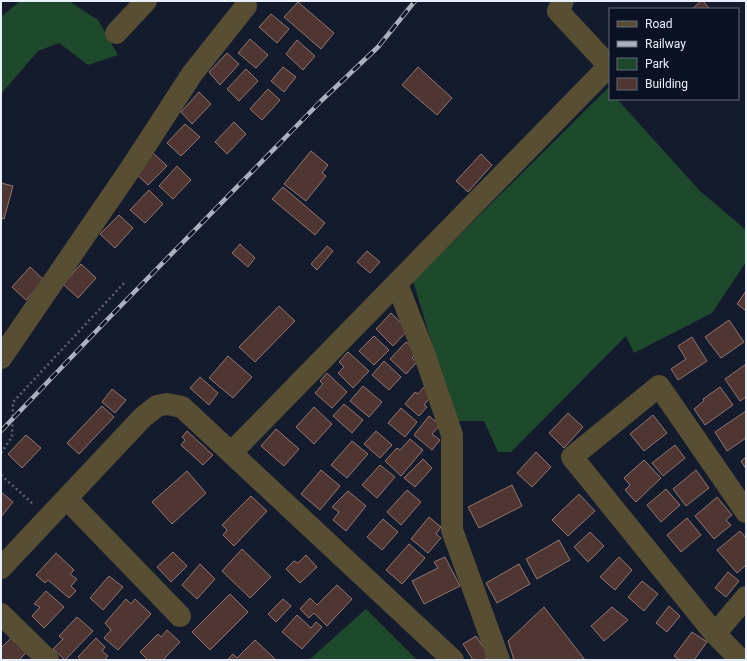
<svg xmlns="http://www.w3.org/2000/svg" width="747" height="661" font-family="Roboto,sans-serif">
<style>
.green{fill:#1e492c}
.building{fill:#4f3632;stroke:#937672}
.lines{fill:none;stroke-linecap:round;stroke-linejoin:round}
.path{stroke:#5c6272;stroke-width:2.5;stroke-dasharray:2 3;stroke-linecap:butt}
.minor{stroke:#584e34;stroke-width:22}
.rail-casing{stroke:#abb1bf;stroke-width:4.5}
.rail{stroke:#0b1223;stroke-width:3;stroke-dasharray:9;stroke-linecap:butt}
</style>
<rect width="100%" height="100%" fill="#141b2d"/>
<g class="green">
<path d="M20 1H69L98 20 118 55 88 65 59 43 38 51 1 94V17Z"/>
<path d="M608 88 610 91V99H617L700 191 746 230V262L712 313 634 353 626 336 511 452H498L484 421H455L413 281Z"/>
<path d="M366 609 417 660H309Z"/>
</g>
<g class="building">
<path d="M701 1H703L710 9H692Z"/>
<path d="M298 2 334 33 321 49 284 17Z"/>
<path d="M271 14 289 29 277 43 259 27Z"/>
<path d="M250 39 268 55 256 68 238 53Z"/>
<path d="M297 40 315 56 303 70 286 54Z"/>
<path d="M227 53 239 64 220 85 209 72Z"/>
<path d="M283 67 296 77 284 92 271 81Z"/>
<path d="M418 67 452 98 437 115 402 85Z"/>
<path d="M246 69 258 81 239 101 227 89Z"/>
<path d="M268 89 280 100 262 120 250 109Z"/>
<path d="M199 92 211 104 192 124 181 112Z"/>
<path d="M234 122 246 134 227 154 215 142Z"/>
<path d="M185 124 200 137 181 156 167 143Z"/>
<path d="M311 151 328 165 322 173 326 176 306 201 284 184Z"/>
<path d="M152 152 167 166 148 185 134 172Z"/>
<path d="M481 154 492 165 468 192 456 181Z"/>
<path d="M177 166 191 180 173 199 159 186Z"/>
<path d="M1 183 13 186 4 219 1 218Z"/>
<path d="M283 187 325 223 315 235 272 199Z"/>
<path d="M149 190 163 204 145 223 130 210Z"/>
<path d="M119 215 133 228 115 248 100 234Z"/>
<path d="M240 244 255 258 248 267 232 253Z"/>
<path d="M327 246 333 251 317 270 311 264Z"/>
<path d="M367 251 380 262 370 273 357 262Z"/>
<path d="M81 264 96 278 78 298 63 284Z"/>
<path d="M30 267 44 280 26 300 12 287Z"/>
<path d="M746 291V311L737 304Z"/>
<path d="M279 306 295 321 255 362 239 347Z"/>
<path d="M391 313 408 330 393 346 376 329Z"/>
<path d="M729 320 744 342 721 358 705 337Z"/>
<path d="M374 336 389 350 374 365 359 351Z"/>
<path d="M692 337 707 361 678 380 671 369 686 359 678 346Z"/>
<path d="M406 342 418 352 412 358 417 362 406 374 390 359Z"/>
<path d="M348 352 369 371 353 388 338 373 344 367 339 362Z"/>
<path d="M228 356 252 377 233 398 209 378Z"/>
<path d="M384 361 401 377 389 390 372 375Z"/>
<path d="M746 364V397L740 401 725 379Z"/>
<path d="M327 373 347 392 332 408 315 393 323 384 320 381Z"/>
<path d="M200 377 218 393 209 405 190 388Z"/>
<path d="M363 386 382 402 369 417 350 401Z"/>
<path d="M424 387 433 394 424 405 427 407 419 416 405 404 415 392 418 394Z"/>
<path d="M720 387 733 405 705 425 694 409 704 401 703 399Z"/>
<path d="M112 389 126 400 115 413 102 402Z"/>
<path d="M344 404 363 420 352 433 333 416Z"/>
<path d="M102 406 114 417 79 454 67 443Z"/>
<path d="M314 407 332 424 314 444 296 427Z"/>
<path d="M401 408 417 422 405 437 388 423Z"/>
<path d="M746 411V438L727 451 715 432Z"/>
<path d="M568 413 583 427 564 448 549 433Z"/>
<path d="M653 415 667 433 644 451 630 434Z"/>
<path d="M429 416 440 425 432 434 440 440 432 450 414 435Z"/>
<path d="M276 429 299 449 284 466 261 446Z"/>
<path d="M187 431 213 455 203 465 181 445 185 440 182 437Z"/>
<path d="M376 431 392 445 380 458 364 444Z"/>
<path d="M26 435 41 448 22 468 8 454Z"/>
<path d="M410 439 423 450 401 476 385 461 397 448 400 450Z"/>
<path d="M352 441 368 454 347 478 331 465Z"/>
<path d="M675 445 685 458 663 476 652 463Z"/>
<path d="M536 452 551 467 532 487 517 473Z"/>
<path d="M746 457V469L741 461Z"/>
<path d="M423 459 432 468 415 487 404 478Z"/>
<path d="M644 460 661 478 636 502 625 490 630 485 624 478Z"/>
<path d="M380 465 395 477 377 498 362 485Z"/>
<path d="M321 470 340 486 320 510 301 494Z"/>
<path d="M696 470 709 488 686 506 673 489Z"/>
<path d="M187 471 206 493 172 524 152 502Z"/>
<path d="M512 485 522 506 479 528 468 507Z"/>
<path d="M666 489 680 505 661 522 647 505Z"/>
<path d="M407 490 421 502 401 525 387 512Z"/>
<path d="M348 491 366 506 346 531 333 520 339 512 332 507Z"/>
<path d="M1 492 13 502 1 517Z"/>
<path d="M579 494 595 511 568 536 552 520Z"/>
<path d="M251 496 267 511 234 546 223 535 227 530 222 525Z"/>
<path d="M717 497 732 515 726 520 731 525 714 539 695 516Z"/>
<path d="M429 517 441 527 436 534 441 538 428 553 411 539Z"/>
<path d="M687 518 701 535 681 552 667 535Z"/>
<path d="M383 519 398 532 382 550 367 537Z"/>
<path d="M740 531 746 538V565L737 573 717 550Z"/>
<path d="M590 532 604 546 588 562 574 547Z"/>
<path d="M559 540 570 560 537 579 526 559Z"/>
<path d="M409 544 425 558 402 584 386 570Z"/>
<path d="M242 549 271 577 250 598 222 571Z"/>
<path d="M173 552 187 566 171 582 157 567Z"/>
<path d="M56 553 74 570 70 574 77 579 71 586 76 591 69 598 48 580 45 583 36 575Z"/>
<path d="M306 555 317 567 300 583 286 569 294 561 298 563Z"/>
<path d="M445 557 460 586 424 604 412 581 438 568 434 562Z"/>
<path d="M619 557 632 570 615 590 600 577Z"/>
<path d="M200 564 215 579 197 599 182 585Z"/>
<path d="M519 564 530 584 497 603 486 583Z"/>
<path d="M728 572 739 581 726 597 715 588Z"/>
<path d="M109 576 123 587 103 610 90 598Z"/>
<path d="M642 581 658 594 644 611 628 597Z"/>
<path d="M337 585 352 599 327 626 314 613 309 618 300 609 310 598 317 605Z"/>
<path d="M46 591 64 607 44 628 32 616 40 607 34 604Z"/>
<path d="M230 594 248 612 210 650 192 632Z"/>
<path d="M126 599 131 604 135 599 151 614 118 650 104 638 111 630 105 623Z"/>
<path d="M283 599 291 606 276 622 268 614Z"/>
<path d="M669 606 680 616 667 632 656 623Z"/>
<path d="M544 607 585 660H514L508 641Z"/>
<path d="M612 607 628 620 604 641 591 626Z"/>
<path d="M297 615 311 628 316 622 322 627 302 649 282 632Z"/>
<path d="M77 617 93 631 65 660 53 649 63 639 59 636Z"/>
<path d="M167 630 180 642 163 660H148L140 652 158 634 161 637Z"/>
<path d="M692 632 707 642 694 660H680L674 656Z"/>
<path d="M476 636 489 656 484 660H473L463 644Z"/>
<path d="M11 638 26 653 19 660H1V648Z"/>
<path d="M96 638 105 647 102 651 108 656 104 660H81L78 657Z"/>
<path d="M255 640 276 660H227L233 654 237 658Z"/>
</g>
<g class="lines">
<g class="path">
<path d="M1 453 12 437 13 402 125 282"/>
<path d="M1 475 33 504"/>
</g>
<g class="minor">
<path d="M116 33 146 1"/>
<path d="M397 284 424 353 452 435V530L499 660"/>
<path d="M1 358 131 168 192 74 246 6"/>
<path d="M232 452 609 66 558 11 563 1"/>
<path d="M67 499 180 616"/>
<path d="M1 568 143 417 157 406 167 404 182 407 453 660"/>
<path d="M1 614 48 660"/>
<path d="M715 634 746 597"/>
<path d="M741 660 715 634 572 457 659 386 746 512"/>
</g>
<g class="rail-casing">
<path id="rail" d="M1 431 104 323 321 101 378 47 415 1"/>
</g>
<use href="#rail" class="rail"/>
</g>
<rect width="747" height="661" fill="none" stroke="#e9effb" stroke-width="4"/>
<rect x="609" y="8" width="130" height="92" fill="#0b1223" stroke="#646a79"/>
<rect x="617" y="21" width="20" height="6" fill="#584e34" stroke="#646a79"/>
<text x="645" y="28" font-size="12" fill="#e9effb">Road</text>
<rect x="617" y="41" width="20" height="6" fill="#abb1bf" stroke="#646a79"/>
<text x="645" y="48" font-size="12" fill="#e9effb">Railway</text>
<rect x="617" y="58" width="20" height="12" fill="#1e492c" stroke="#646a79"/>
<text x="645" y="68" font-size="12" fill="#e9effb">Park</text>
<rect x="617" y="78" width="20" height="12" fill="#4f3632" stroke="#646a79"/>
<text x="645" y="88" font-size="12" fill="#e9effb">Building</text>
</svg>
